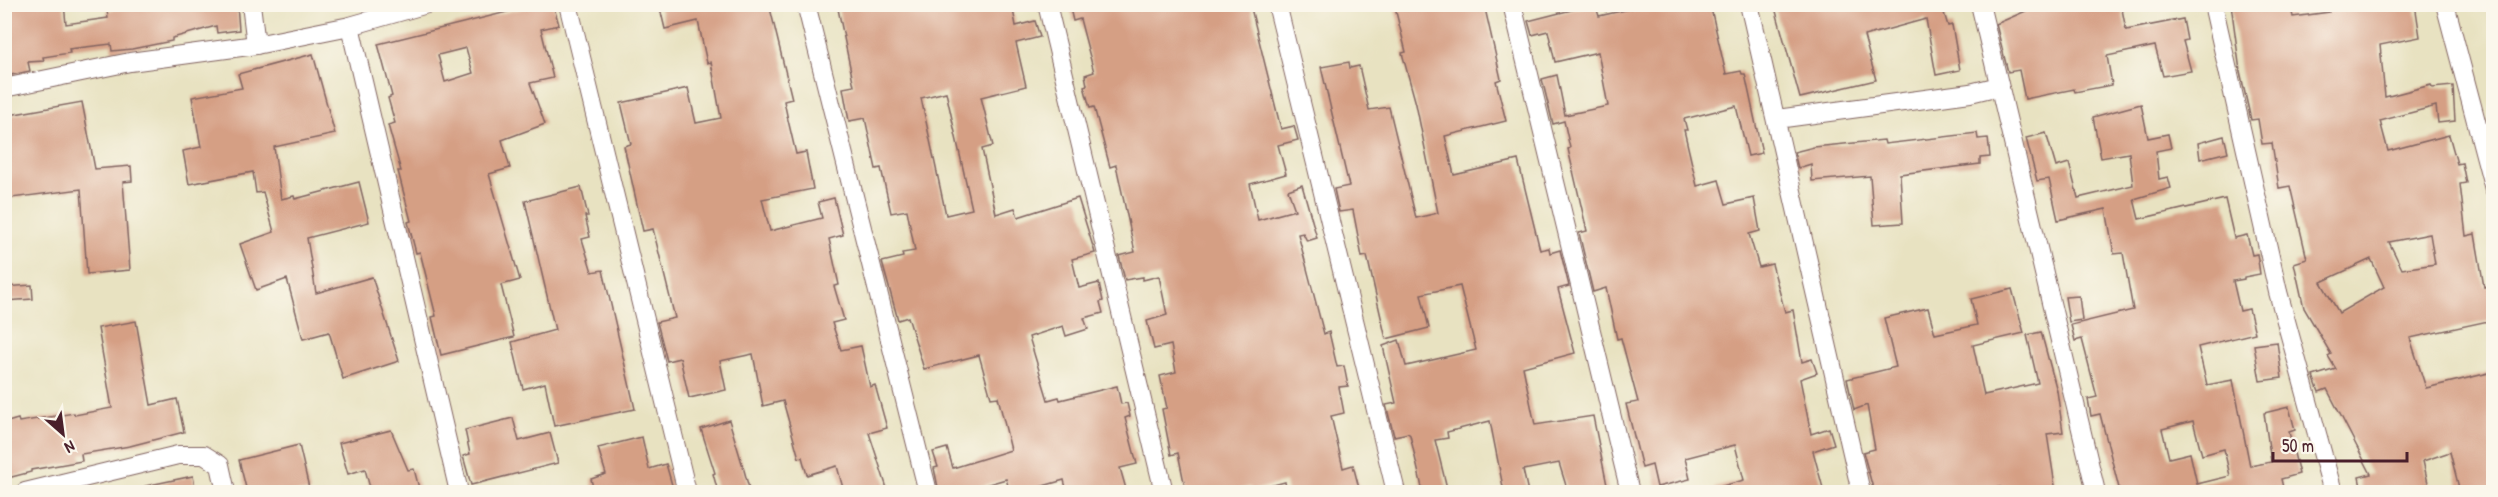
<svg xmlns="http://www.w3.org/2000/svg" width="2498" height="497" font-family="'Patrick Hand',sans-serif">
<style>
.building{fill:#d59f84;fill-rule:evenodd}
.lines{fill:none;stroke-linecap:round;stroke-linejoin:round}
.minor-casing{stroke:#816360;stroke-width:20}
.minor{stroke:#fff;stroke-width:18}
</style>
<rect width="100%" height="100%" fill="#fbf7ec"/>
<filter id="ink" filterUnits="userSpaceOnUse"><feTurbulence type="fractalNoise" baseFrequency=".0167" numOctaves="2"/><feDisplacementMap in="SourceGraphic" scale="12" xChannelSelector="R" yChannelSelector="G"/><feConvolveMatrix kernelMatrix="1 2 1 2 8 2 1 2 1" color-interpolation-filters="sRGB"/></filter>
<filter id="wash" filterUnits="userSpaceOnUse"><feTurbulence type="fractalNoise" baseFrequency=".008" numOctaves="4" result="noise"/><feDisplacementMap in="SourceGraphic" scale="24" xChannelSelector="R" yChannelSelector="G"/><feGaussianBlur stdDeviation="1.35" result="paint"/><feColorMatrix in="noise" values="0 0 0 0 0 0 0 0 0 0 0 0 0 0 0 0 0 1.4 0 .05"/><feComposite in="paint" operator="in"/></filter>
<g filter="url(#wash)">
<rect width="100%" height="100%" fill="#e8e2c1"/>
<g id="blocks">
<g class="building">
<path d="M4 4H64L66 24 108 18 107 10 135 8 134 4H237L239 30 217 33 216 26 172 38V41L132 49 112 51 111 44 69 49 70 53 43 57 44 61 28 62 30 71 11 75 4 33Z"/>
<path d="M527 4H553L559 25 541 29 553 78 530 83 545 124 502 140 510 168 489 174 520 280 501 285 514 337 441 355 432 317 436 316 420 252 416 253 408 222 411 221 398 171H401L388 125 395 123 388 98 392 96 378 44 527 7ZM466 48 473 73 445 82 438 55Z"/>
<path d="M659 4H769L792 99 784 101 788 120 796 154 806 152 813 189 762 199 770 231 822 218 818 202 834 198 843 235 829 239 839 285 834 286 844 320 832 323 841 350 861 346 870 387 875 385 887 428 869 433 886 485V492H844L837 466 807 475 802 457 799 458 783 401 763 406 753 354 720 361 726 390 689 398 680 358 667 361 657 322 675 318 653 229 643 231 624 146 631 144 621 103 688 88 696 123 721 118 711 62 707 63 698 21 665 29Z"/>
<path d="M837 4H1012L1016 26 1035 21 1040 37 1016 43 1026 86 981 97 993 146 982 149 996 214 1015 208 1018 217 1078 198 1095 253 1072 259 1079 288 1099 283 1103 301 1100 302 1103 313 1084 318 1088 329 1066 336 1063 326 1029 337 1048 400 1059 397 1060 400 1117 386 1121 404 1127 403 1130 416 1125 418 1137 464 1120 468 1126 489 1113 492H1067L1064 480 1022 492H1010L1006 479 961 492H939L934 468 938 467 933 452 947 448 953 468 1011 450 998 397 991 398 979 355 924 369 908 317 898 320 882 262 903 257 902 253 915 251 907 210 891 213 881 168 876 169 865 118 849 121 843 88 854 86ZM946 92 972 209 946 215 921 98Z"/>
<path d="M1069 4H1250L1281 129 1294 126 1298 140 1278 145 1286 174 1250 184 1258 220 1295 210 1288 190 1302 185 1317 238 1307 241 1303 233 1298 234 1324 334 1329 332 1337 367 1344 366 1348 386 1339 387 1344 413 1331 416 1343 468 1353 465 1360 492H1287L1285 482 1251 491 1250 487 1227 492H1186L1178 453 1171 455 1162 409 1167 408 1160 376 1176 372 1171 345 1154 349 1147 321 1167 315 1159 276 1143 280V277L1125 280 1119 256 1135 252 1116 165 1110 167 1094 107 1090 108 1084 86 1087 85 1085 75 1094 72 1080 19 1073 21Z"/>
<path d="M1394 4H1484L1501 79 1496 81 1506 121 1445 136 1454 175 1518 160 1540 250 1549 248 1550 253 1560 250 1569 286 1558 289 1575 353 1523 367 1535 425 1593 416 1608 490 1599 492H1568L1559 463 1523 470 1528 492H1504L1490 421 1447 432 1448 438 1435 440 1448 492H1423L1410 435 1408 433 1394 436 1386 405 1396 403 1383 346 1399 340 1406 366 1476 350 1460 286 1421 294 1429 328 1386 339 1367 256 1362 257 1353 210 1339 212 1334 189 1349 186 1321 67 1349 62 1350 68 1359 66 1369 110 1389 107 1416 218 1438 213 1416 104 1402 53 1406 52Z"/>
<path d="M1595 4 1599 16 1630 9 1629 4H1710L1726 74 1741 71 1742 74H1745L1762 153 1748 156 1736 106 1684 119 1687 130H1684L1697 186 1719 180 1726 204 1754 198 1760 231 1749 234 1759 267 1772 264 1785 312 1793 310 1802 362 1812 359 1817 373 1800 379 1811 434 1829 428 1834 444 1813 451 1824 492H1715V488L1744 480 1735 445 1685 458 1690 479 1657 487 1652 465 1642 468 1626 404 1638 402 1621 338 1617 339 1606 288 1593 292 1579 233 1587 231 1568 149 1570 148 1564 121 1553 124 1542 79 1557 75 1565 115 1608 106 1598 52 1555 62 1548 31 1532 35 1528 21Z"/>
<path d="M1774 4H1960L1961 9 1944 13 1948 26 1952 25 1960 70 1936 75 1926 19 1864 36 1876 80 1800 98Z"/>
<path d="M2042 4H2121L2126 30 2183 19 2187 40 2183 41 2191 71 2163 76 2155 46 2107 56 2112 85 2075 92 2074 89 2025 99 2019 70 2008 72 1996 24Z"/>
<path d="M2231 4H2290L2293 17 2329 12 2327 4H2415L2420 37 2380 45 2385 97 2431 85 2432 88 2453 86 2455 121 2438 123 2436 106 2380 121 2388 151 2449 135 2457 164 2462 163 2466 183 2460 184 2466 236 2475 234 2484 287 2493 285V320L2410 338 2426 388 2493 372V492H2460L2450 452 2423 461 2430 492H2362L2359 477 2371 474 2327 389 2319 392 2313 376 2336 369 2328 356 2331 354 2304 308 2294 263 2307 259 2290 186 2279 188 2272 143 2262 144 2258 119 2251 120 2240 71ZM2430 234 2435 264 2402 269 2389 242ZM2371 259 2384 287 2339 313 2321 282Z"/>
<path d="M313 54 335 134 274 147 281 199 294 196 295 199 359 182 369 222 307 238 316 293 372 277 399 361 343 379 329 332 303 339 287 279 256 290 240 244 274 232 263 192 256 193 253 172 189 184 183 151 201 147 192 97 242 88 238 74Z"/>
<path d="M82 102 95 169 131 166 132 181 123 182 130 270 87 274 81 189 4 199V116Z"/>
<path d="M2141 104 2148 138 2168 134 2171 148 2156 151 2159 179 2168 177 2171 188 2134 199 2139 219 2225 199 2234 238 2247 235 2252 255 2257 254 2260 274 2244 277V279L2233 281 2240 311 2249 309 2255 333 2198 347 2207 385 2233 380 2250 466 2271 462 2264 413 2289 407 2295 430 2289 432 2299 474 2281 479 2284 492H2120L2100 414 2091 416 2088 399 2097 397 2082 339 2075 341 2071 325 2133 310 2123 253 2114 254 2106 209 2058 220 2049 179 2037 181 2026 138 2046 133 2056 167 2069 163 2078 198 2133 185 2129 153 2101 158 2093 117ZM2193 421 2202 455 2224 449 2230 476 2197 484 2190 453 2169 458 2162 429Z"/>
<path d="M1977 133 1978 139 1988 138 1990 157 1980 158V164L1900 174 1903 223 1874 225 1870 176 1812 181 1811 164 1798 168 1794 152 1814 147 1884 140 1885 144Z"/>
<path d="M2224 136 2228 152 2200 159 2198 143Z"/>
<path d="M581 187 588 216H585L590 237 582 239 592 272 603 270 635 409 554 426 545 383 523 389 512 342 555 330 525 201Z"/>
<path d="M32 285 33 299 4 301V287Z"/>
<path d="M2012 289 2024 333 1973 345 1984 395 2038 383 2027 335 2041 332 2057 391 2063 432 2047 434 2056 492H2001L2000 487 1966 492H1874L1863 452 1875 449 1867 405 1854 410 1847 379 1896 367 1884 318 1928 308 1935 334 1977 325 1971 299Z"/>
<path d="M2079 296 2082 320 2069 322 2065 297Z"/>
<path d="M136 321 151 405 177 399 184 432 130 446 81 454 82 461 31 470V472L4 479V423L18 419 19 422 74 413 75 415 112 408 98 328Z"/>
<path d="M2277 342 2282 378 2260 381 2254 345Z"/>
<path d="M513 418 519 441 550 433 558 463 471 485 463 456 470 454 465 430Z"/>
<path d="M729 420 744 470 750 492H718L713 474 715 473 701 429Z"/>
<path d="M391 430 408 470 414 469 420 492H371L365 469 348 474 339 443Z"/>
<path d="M642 437 649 469 666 464 674 492H594L591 479 606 474 598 448Z"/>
<path d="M299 445 310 492H247L239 460Z"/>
<path d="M193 476 196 492H146L145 486Z"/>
</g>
</g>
</g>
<g filter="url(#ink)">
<use href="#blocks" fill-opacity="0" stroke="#816360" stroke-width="1.5"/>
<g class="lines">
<g class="minor-casing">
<g id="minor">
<path d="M251 4 256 45"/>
<path d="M568 4 687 492"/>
<path d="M806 4 928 492"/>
<path d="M1047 4 1164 492"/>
<path d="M1277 4 1396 492"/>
<path d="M1512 4 1630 492"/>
<path d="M1749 4 1861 492"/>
<path d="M1980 4 2096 492"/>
<path d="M2213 4 2278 292 2333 492"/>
<path d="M2445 4 2494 189"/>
<path d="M350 26 459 492"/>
<path d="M4 88 130 62 256 45 350 26 427 4"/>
<path d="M1777 119 1970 93 1999 86"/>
<path d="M25 492 178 455H204L220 465 226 492"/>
</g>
</g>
<use href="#minor" class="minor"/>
</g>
</g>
<rect width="2498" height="497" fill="none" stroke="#fbf7ec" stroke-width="24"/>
<g transform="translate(63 434) rotate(152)" stroke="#fbf7ec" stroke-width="4.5" paint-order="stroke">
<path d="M0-4.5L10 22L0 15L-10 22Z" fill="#4a1f2b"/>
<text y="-9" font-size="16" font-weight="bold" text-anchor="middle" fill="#4a1f2b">N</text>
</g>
<path d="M2273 452v9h134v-9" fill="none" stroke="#4a1f2b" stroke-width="3"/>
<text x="2282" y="452" font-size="18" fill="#4a1f2b" stroke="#fbf7ec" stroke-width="4.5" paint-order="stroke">50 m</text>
</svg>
